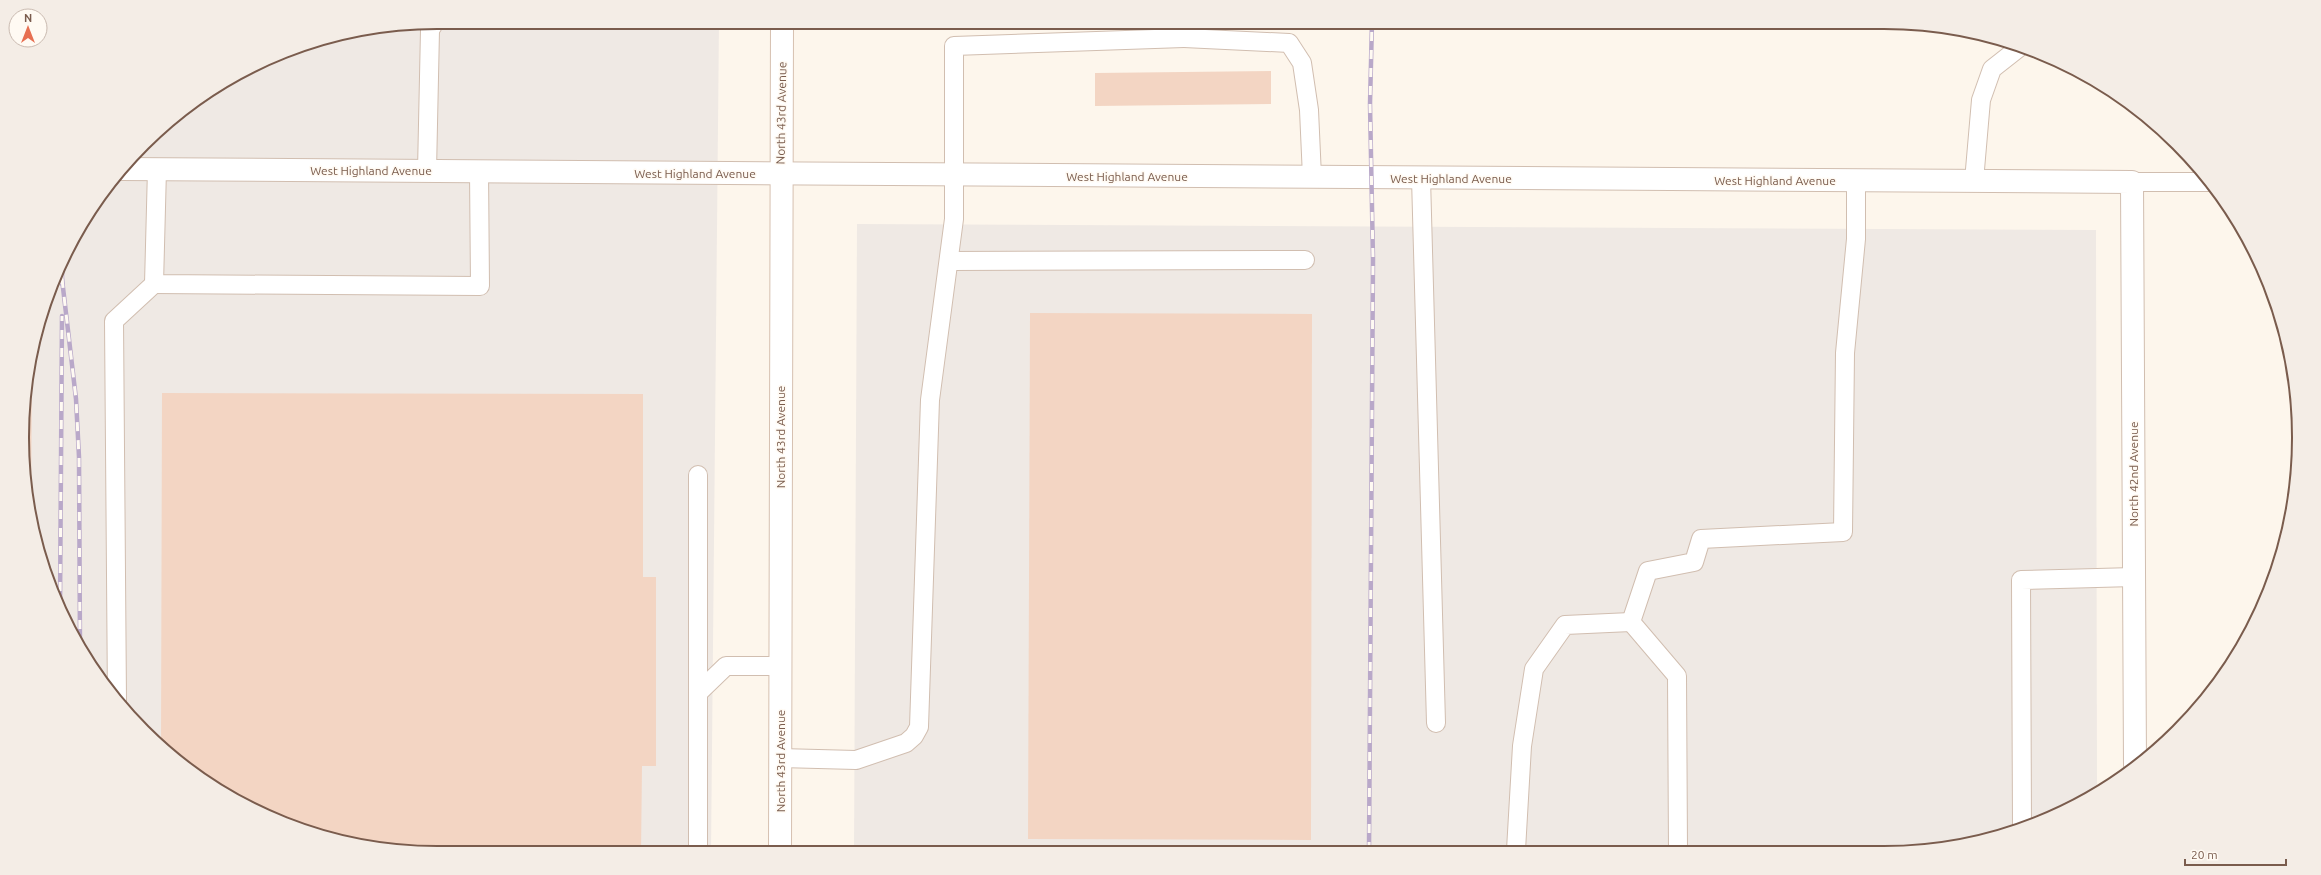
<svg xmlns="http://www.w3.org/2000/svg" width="2321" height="875" font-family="Ubuntu,sans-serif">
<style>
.industrial{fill:#efe9e4}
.building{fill:#f3d5c3}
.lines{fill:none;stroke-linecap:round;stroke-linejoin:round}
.service-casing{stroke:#d1beb0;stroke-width:20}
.minor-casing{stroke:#d1beb0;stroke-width:24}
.secondary-casing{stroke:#d6c0b0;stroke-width:24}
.service{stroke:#fff;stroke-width:18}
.minor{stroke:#fff;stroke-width:22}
.secondary{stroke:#fff;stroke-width:22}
.rail-casing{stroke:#b9a8c9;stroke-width:4.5}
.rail{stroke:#fffaf3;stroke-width:3;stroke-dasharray:9;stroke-linecap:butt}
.labels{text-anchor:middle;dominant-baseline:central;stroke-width:3;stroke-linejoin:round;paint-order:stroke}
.street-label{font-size:12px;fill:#7a5c4d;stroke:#fffaf3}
.rim{fill:none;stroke:#7a5c4d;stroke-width:2}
</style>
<rect width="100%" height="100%" fill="#fdf6ec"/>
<g class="industrial">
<path d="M438 22H719L711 852 438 853 330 839 254 810 185 767 125 712 92 668 54 596 30 519 23 464 26 383 44 304 78 230 125 164 164 125 230 78 304 44 357 30Z"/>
<path d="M857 224 2096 230 2097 790 2067 810 1991 839 1938 849 854 852Z"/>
</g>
<g class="building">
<path d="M1271 71V104L1095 106V73Z"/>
<path d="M1030 313 1312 314 1311 840 1028 839Z"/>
<path d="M32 358 31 520H30L23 464 26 383Z"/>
<path d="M162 393 643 394V577H656V766H642L641 853H438L330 839 254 810 185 767 161 745Z"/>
</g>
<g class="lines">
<g class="service-casing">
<g id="service">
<path d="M1171 22 1184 38 1289 43 1302 63 1309 110 1312 177"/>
<path d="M157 169 154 284 480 286 479 171"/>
<path d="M427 171 430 30 435 22"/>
<path d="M1421 178 1436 723"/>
<path d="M1974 181 1981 100 1992 69 2020 47"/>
<path d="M2132 182H2209"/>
<path d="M949 261 1305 260"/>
<path d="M698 475V693"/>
<path d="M117 701 114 321 154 284"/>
<path d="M780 758 856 760 906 743 914 736 919 727 930 400 954 219V46L1184 38"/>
<path d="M2022 827 2021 580 2134 577"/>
<path d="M1516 850 1522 746 1534 669 1565 625 1631 622"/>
<path d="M1678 850 1677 676 1631 622 1648 571 1694 562 1701 539 1843 532 1845 353 1856 239V180"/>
<path d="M698 852V693L726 666H780"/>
</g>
</g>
<g class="minor-casing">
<path id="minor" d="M121 169 2132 182 2135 765"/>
</g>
<g class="secondary-casing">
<path id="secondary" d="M780 852 782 22"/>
</g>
<use href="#service" class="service"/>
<use href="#minor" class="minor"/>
<use href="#secondary" class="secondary"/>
<g class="rail-casing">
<g id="rail">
<path d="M62 279 76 399 79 457 80 647"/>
<path d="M62 284V264"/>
<path d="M60 609 62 316"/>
<path d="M1369 851 1373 259 1370 104 1372 22"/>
</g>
</g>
<use href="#rail" class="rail"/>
</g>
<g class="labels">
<g class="street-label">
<text transform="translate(781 113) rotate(-89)">North 43rd Avenue</text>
<text x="371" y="170">West Highland Avenue</text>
<text x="695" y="173">West Highland Avenue</text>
<text x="1127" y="176">West Highland Avenue</text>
<text x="1451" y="178">West Highland Avenue</text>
<text x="1775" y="180">West Highland Avenue</text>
<text transform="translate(780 437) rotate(-90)">North 43rd Avenue</text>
<text transform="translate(2133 474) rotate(-90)">North 42nd Avenue</text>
<text transform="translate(780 761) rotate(-90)">North 43rd Avenue</text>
</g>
</g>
<path d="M0 0H2321V875H0ZM437 29H1884A408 408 0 0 1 2292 437V438A408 408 0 0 1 1884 846H437A408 408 0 0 1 29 438V437A408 408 0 0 1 437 29Z" fill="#f4ede6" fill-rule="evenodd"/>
<path class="rim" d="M437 29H1884A408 408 0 0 1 2292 437V438A408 408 0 0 1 1884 846H437A408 408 0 0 1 29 438V437A408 408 0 0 1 437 29Z"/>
<g transform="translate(28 28)"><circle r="19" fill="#fffaf3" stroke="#cabbb1"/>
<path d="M0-3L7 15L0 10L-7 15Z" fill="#e76f51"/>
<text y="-6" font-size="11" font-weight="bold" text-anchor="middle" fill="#7a5c4d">N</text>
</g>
<path d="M2185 859v6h101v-6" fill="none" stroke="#7a5c4d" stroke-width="2"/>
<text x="2191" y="859" font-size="12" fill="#7a5c4d" stroke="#fffaf3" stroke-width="3" paint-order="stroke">20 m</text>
</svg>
